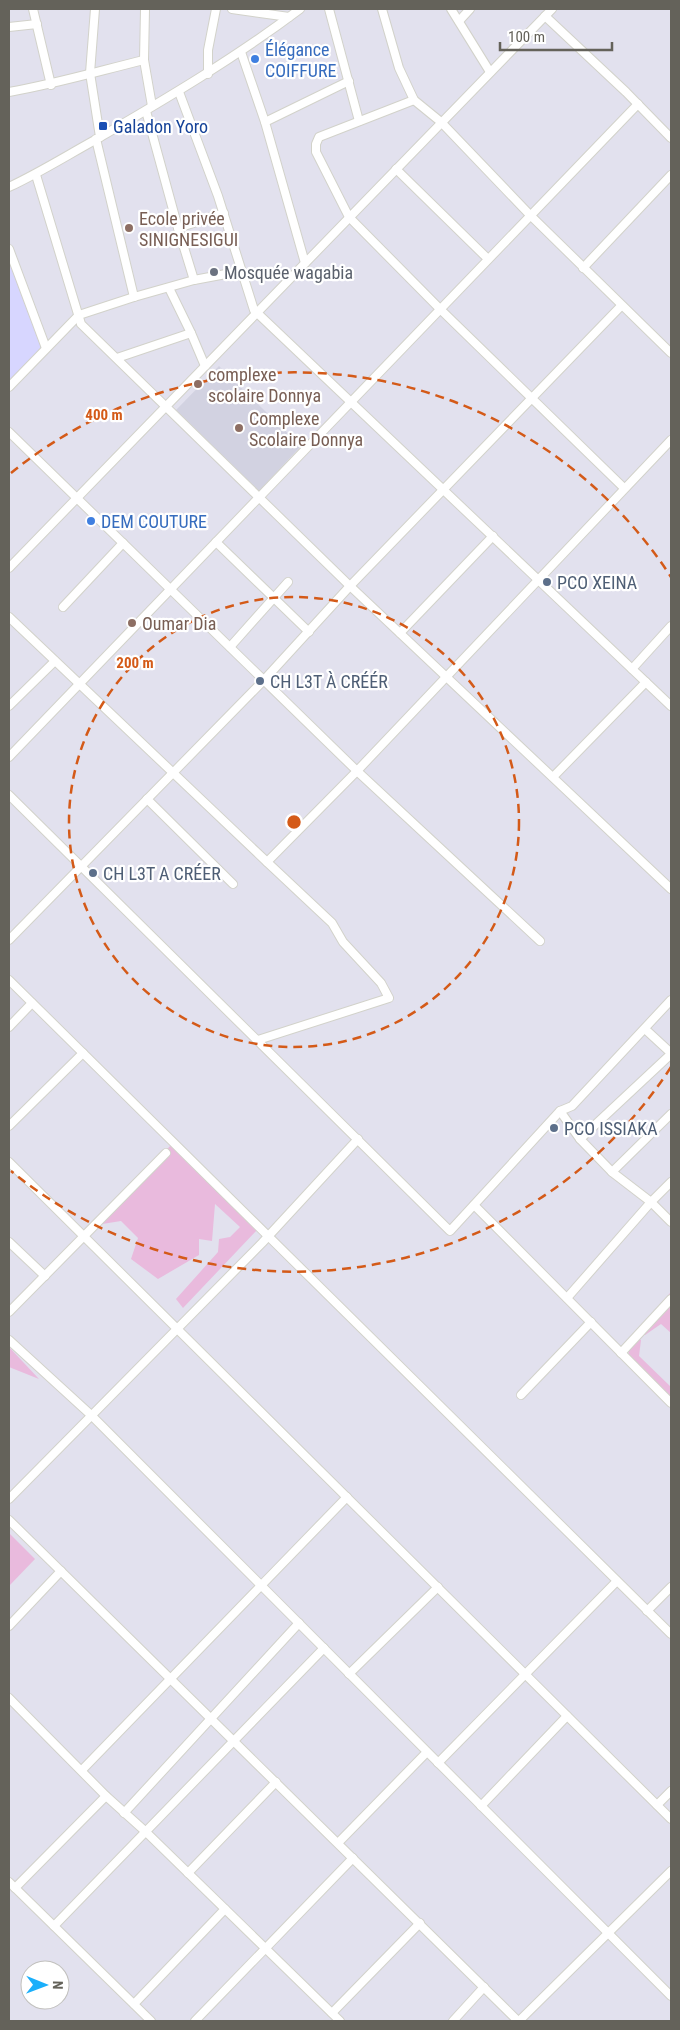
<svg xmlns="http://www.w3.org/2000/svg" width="680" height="2030" font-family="'Roboto Condensed',sans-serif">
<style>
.commercial{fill:#d7d6ff}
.education{fill:#d2d2e1}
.green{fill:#e9badd}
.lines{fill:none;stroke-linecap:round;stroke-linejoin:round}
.minor-casing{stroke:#d2d2ca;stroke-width:10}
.minor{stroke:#fff;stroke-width:8}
.ring{fill:none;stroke:#d45a18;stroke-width:2.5;stroke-dasharray:9 6}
.shop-dot{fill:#3f7fe0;stroke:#fff;stroke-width:2}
.transit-dot{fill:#1a4fb4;stroke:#fff;stroke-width:2}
.education-dot{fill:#8d6e63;stroke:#fff;stroke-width:2}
.worship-dot{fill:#6b7280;stroke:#fff;stroke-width:2}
.service-dot{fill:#5c6f8a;stroke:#fff;stroke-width:2}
.labels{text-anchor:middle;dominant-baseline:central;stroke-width:4.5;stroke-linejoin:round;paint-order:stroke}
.shop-label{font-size:18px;fill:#366cbe;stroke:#fff;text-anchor:start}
.transit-label{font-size:18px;fill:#164399;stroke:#fff;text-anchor:start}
.education-label{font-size:18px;fill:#785e54;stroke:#fff;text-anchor:start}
.worship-label{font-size:18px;fill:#5b616d;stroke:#fff;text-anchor:start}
.service-label{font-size:18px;fill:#4e5e75;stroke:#fff;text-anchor:start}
.centre{fill:#d45a18;stroke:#fff;stroke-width:2.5}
.ring-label{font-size:15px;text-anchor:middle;font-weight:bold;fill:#d45a18;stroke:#fff;stroke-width:4.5;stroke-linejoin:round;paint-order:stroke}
</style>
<rect width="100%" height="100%" fill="#e2e1ee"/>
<path class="commercial" d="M9 257 45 347 9 385Z"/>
<path class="education" d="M219 366 301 446 259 491 176 410Z"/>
<g class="green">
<path d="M171 1145 257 1230 183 1308 176 1299 218 1252 219 1239 230 1237 240 1227 215 1204 212 1241 199 1239V1255L158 1279 131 1259 138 1238 121 1221 96 1225Z"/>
<path d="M670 1293H671V1333L661 1324 645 1335 640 1329Z"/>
<path d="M631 1336 641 1340 639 1356 671 1387V1402L628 1357Z"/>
<path d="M9 1347 39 1379 9 1367Z"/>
<path d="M9 1533 35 1559 9 1586Z"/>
</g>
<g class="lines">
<g class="minor-casing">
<g id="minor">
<path d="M33 9 51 85"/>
<path d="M95 9 90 73 100 137"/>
<path d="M145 9 144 60 152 106"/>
<path d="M232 9 289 17"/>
<path d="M329 9 359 121"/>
<path d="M382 9 399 68 414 100 441 122 530 215 671 353"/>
<path d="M451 9 490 72"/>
<path d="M545 16 626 92 671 138"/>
<path d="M459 21 470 9"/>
<path d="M9 27 37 24"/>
<path d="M241 52 265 122"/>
<path d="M208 74V50L216 9"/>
<path d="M9 92C55 84 99 71 144 60"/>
<path d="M179 92 218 196 254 310 671 706"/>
<path d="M414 100 319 137 316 144V152L349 217 440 309 624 488"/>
<path d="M146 111 178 228 224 213"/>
<path d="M96 139 134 297"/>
<path d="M396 169 488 259"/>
<path d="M36 175 81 324 350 586 671 889"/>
<path d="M9 187C39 173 66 156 95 140 166 99 235 58 300 9"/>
<path d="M178 228 194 280"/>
<path d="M9 249 46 348"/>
<path d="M305 263 265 122 349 81"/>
<path d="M583 268 671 175"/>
<path d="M169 288 191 333"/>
<path d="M117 358 191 333 205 366"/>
<path d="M9 387 79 315 134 297 194 280 242 271"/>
<path d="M9 432 357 771 671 440"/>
<path d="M216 542 309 632"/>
<path d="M9 568 552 9"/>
<path d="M63 607 123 543"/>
<path d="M9 617 267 862 357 771 540 941"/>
<path d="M400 633 493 536"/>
<path d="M230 647 288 582"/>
<path d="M632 669 671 626"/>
<path d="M9 706 55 661"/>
<path d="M9 757 638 104"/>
<path d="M553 777 646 682"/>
<path d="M9 795 450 1231 560 1111 572 1106 671 1000"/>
<path d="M147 799 233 884"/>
<path d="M9 940 264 680 350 586 621 306"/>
<path d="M9 980 671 1634"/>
<path d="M9 1027 32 1003"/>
<path d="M645 1029 671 1053"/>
<path d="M258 1040 389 998 381 983 343 942 332 923 267 862"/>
<path d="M560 1111 580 1139 612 1172 651 1202 671 1222"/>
<path d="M9 1126 83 1053"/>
<path d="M580 1139 671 1054"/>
<path d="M9 1162 671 1819"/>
<path d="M612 1172 671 1114"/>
<path d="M474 1205 671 1403"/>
<path d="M9 1242 45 1276"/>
<path d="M567 1298 651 1202 671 1182"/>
<path d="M9 1312 166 1153"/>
<path d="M9 1340 91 1415 671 1996"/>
<path d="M621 1353 671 1299"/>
<path d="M521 1395 591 1322"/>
<path d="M9 1499 262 1243 358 1139"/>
<path d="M9 1520 518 2021"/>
<path d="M647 1611 671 1587"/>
<path d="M9 1626 61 1571"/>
<path d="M349 1674 438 1587"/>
<path d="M9 1698 106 1796 146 1832 340 2021"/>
<path d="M438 1763 617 1581"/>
<path d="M82 1770 347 1497"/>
<path d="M657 1805 671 1791"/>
<path d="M481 1806 567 1716"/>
<path d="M124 1813 299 1623"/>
<path d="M338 1843 427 1752"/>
<path d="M188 1873 276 1782"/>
<path d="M9 1882 151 2021"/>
<path d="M15 1888 106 1796"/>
<path d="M54 1926 324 1648"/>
<path d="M134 2004 225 1909"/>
<path d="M332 2013 420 1923"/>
<path d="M195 2021 353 1858"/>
<path d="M453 2021 484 1987"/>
<path d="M519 2021 671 1871"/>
</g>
</g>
<use href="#minor" class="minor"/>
</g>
<g class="ring">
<circle cx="294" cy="822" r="225"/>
<path d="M671 1067A449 449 0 0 1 11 1171M11 473A449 449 0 0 1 671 577"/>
</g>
<g class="shop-dot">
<circle cx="255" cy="59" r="5"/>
<circle cx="91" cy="521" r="5"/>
</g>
<rect class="transit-dot" x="98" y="121" width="10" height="10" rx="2.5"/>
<g class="education-dot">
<circle cx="129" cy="228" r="5"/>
<circle cx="198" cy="384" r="5"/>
<circle cx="239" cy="428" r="5"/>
<circle cx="132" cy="623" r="5"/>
</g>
<circle class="worship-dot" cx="214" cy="272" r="5"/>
<g class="service-dot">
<circle cx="547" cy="582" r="5"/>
<circle cx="260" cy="681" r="5"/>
<circle cx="93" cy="873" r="5"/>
<circle cx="554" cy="1128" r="5"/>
</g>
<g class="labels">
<g class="shop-label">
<text x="265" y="49">Élégance<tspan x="265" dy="21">COIFFURE</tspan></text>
<text x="101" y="521">DEM COUTURE</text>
</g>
<g class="transit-label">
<text x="113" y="126">Galadon Yoro</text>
</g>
<g class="education-label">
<text x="139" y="218">Ecole privée<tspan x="139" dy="21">SINIGNESIGUI</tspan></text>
<text x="208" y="374">complexe<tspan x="208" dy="21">scolaire Donnya</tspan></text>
<text x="249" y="418">Complexe<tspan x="249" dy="21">Scolaire Donnya</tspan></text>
<text x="142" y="623">Oumar Dia</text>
</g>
<g class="worship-label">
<text x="224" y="272">Mosquée wagabia</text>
</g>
<g class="service-label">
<text x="557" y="582">PCO XEINA</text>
<text x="270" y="681">CH L3T À CRÉÉR</text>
<text x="103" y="873">CH L3T A CRÉER</text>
<text x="564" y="1128">PCO ISSIAKA</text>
</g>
</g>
<circle cx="294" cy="822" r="8" class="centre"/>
<g class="ring-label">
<text x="104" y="420">400 m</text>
<text x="135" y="668">200 m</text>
</g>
<rect width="680" height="2030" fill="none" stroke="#64625a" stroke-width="20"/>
<g transform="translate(45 1985) rotate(91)"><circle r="24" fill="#ffffff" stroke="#c1c0bd"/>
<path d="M0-4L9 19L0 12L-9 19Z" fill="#1aaffb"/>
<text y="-8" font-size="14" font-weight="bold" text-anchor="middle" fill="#64625a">N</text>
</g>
<path d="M500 42v8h112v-8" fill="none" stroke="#64625a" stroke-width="2.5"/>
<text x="508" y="42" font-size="15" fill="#64625a" stroke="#ffffff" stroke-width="4" paint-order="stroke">100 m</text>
</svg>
